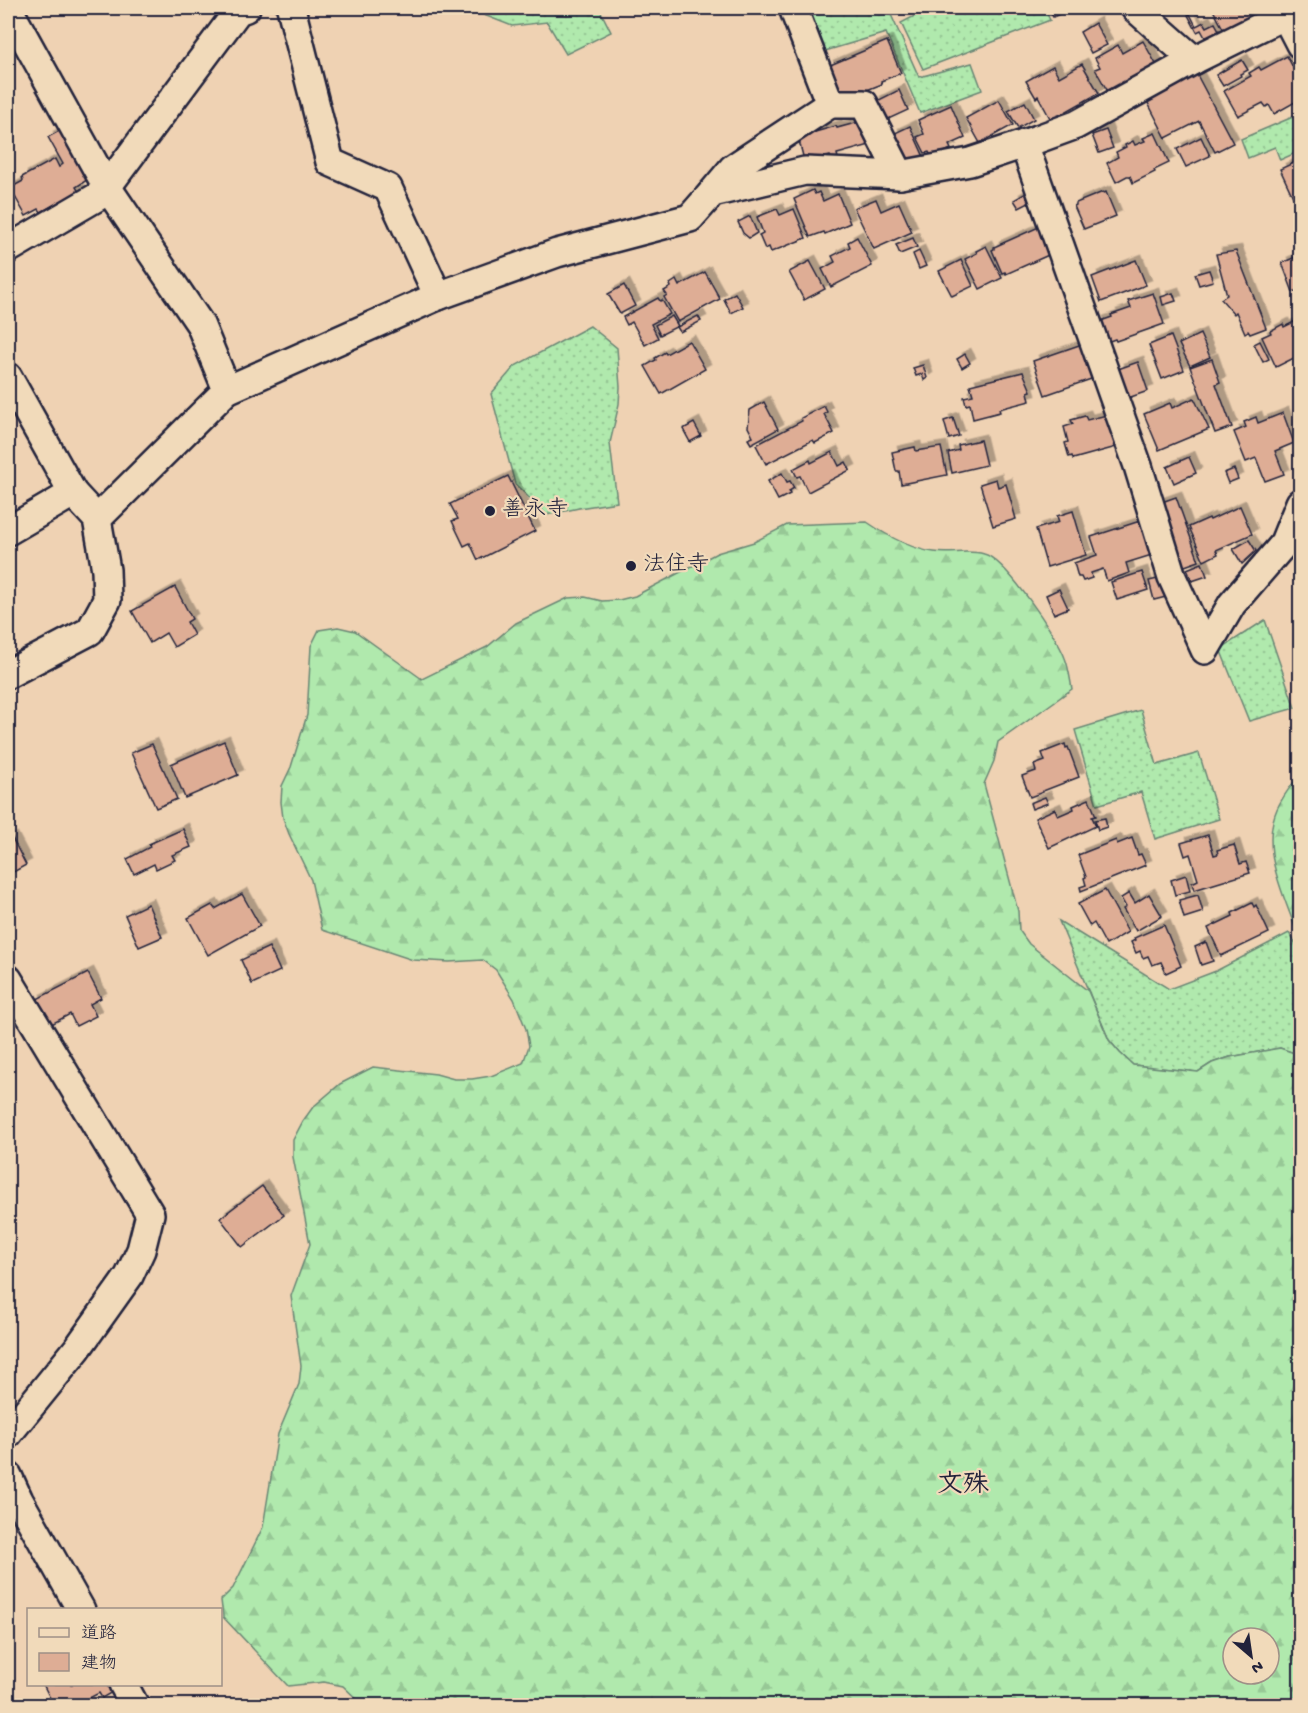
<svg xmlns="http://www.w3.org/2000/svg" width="1308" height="1713" font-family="'Gochi Hand','Klee One',sans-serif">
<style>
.grass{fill:url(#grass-dots);stroke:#698674;stroke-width:1.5}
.forest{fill:url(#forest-firs);stroke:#698674;stroke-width:1.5;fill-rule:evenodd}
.building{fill:#dead95;stroke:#22223b;stroke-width:1.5;filter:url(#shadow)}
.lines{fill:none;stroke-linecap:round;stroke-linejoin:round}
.minor-casing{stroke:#22223b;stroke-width:32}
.minor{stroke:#f1daba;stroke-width:27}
.poi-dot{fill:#22223b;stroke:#f1daba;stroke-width:2}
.labels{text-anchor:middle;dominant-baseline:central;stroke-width:4.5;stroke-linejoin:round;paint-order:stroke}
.poi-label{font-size:22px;fill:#22223b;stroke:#f1daba;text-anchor:start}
.quarter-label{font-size:26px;font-weight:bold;fill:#22223b;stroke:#f1daba}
</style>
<defs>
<pattern id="grass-dots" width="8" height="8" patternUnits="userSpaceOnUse" patternTransform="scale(1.5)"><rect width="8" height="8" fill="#b0e9ad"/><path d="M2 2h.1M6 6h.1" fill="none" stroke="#97c896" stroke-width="1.8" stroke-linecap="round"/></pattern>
<pattern id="forest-firs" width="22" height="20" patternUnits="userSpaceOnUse" patternTransform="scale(1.5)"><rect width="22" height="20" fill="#b0e9ad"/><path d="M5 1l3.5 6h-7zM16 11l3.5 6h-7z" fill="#97c896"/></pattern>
<filter id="shadow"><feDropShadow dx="5.5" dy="-5.5" stdDeviation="0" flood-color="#0004"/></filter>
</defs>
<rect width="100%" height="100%" fill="#efd2b3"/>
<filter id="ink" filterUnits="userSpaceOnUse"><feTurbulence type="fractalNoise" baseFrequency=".0167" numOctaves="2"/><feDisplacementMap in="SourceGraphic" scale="12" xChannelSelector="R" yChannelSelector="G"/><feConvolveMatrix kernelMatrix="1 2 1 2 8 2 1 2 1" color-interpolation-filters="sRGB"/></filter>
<g filter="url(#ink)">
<g class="grass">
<path d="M466 8H599L611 32 566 54 547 22 512 26Z"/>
<path d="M808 8H888L919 77 972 63 982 90 920 113 886 33 825 51Z"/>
<path d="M930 8H1044L1050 20 923 69 901 23Z"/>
<path d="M1300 114V151L1280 160 1275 147 1248 158 1241 139Z"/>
<path d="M590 326 617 348 620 387 619 404 610 443 617 502 579 508 547 515 515 484 491 394 515 366Z"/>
<path d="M1265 620 1295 708 1249 721 1220 649Z"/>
<path d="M1141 710 1157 765 1199 753 1219 819 1155 839 1141 792 1097 805 1075 730Z"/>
<path d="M1059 921 1169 989 1216 971 1289 933 1300 950V1055L1280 1048 1230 1057 1212 1063 1198 1072 1133 1065 1120 1053 1109 1040Z"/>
</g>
<g class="forest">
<path d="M867 522C886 535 910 549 934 552 951 555 967 549 984 554 1005 559 1057 636 1065 658 1069 668 1070 679 1072 689L998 742 994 761 984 784 1018 911 1019 930 1029 944 1088 991 1109 1040 1120 1053 1133 1065 1198 1072 1212 1063 1230 1057 1280 1048 1300 1055V1705L364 1706 343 1686 324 1682 288 1686 223 1617 221 1600 233 1588 263 1527 278 1434 299 1384 301 1366 291 1296 310 1244 293 1157V1140L303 1121 313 1107 340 1084 373 1067 436 1074 454 1079H472L491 1076 523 1063 529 1046 526 1029 514 999 496 970 483 960 449 962 413 960 322 930 311 880 289 834 283 818 281 802 282 786 291 767 307 715 311 646 319 630 338 627 355 631 422 679 487 647 516 623 568 598 585 597 602 601 619 600 635 596 717 553 754 542 787 525ZM1233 1638H1269V1674H1233Z"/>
<path d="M1300 774V937L1296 930C1283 893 1260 848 1277 809 1283 795 1292 785 1300 774Z"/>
</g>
<g class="building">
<path d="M1048 8H1072L1053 17Z"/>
<path d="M1212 8H1263L1267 14 1225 32Z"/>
<path d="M1190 14 1196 26 1204 22 1207 27 1215 23 1221 34 1207 41 1201 30 1197 32 1188 15Z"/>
<path d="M1095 23 1107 45 1091 53 1080 32Z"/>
<path d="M887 41 901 73 881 81 882 84 852 96 840 95 828 66Z"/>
<path d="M1143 41 1157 66 1113 90 1111 88 1107 90 1095 69 1100 67 1095 58 1118 45 1122 53Z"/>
<path d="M1287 56 1300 81V112L1295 102 1274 114 1269 105 1266 107 1263 103 1238 116 1224 91 1251 76 1249 73 1259 67 1261 70Z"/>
<path d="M1242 60 1248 70 1240 74 1241 76 1223 86 1216 75Z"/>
<path d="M1082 64 1099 93 1051 120 1038 96 1036 98 1026 81 1053 66 1059 77Z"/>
<path d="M1197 75 1233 143 1215 152 1199 121 1166 138 1147 101Z"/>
<path d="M899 90 908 110 884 121 875 102Z"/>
<path d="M999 100 1013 125 980 143 966 118Z"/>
<path d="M1025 102 1034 119 1018 128 1008 111Z"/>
<path d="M951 105 965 138 949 145 951 149 932 157 929 152 925 153 917 137 924 134 918 120Z"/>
<path d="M863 121 870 145 837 154 838 158 831 160 830 156 815 160 814 157 804 160 798 137 836 126 837 128Z"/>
<path d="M910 126 924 157 914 162 913 158 905 162 893 134Z"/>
<path d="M63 129 90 178 76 187 79 192 41 212 39 209 26 216 10 188 23 181 22 177 55 159 59 167 63 164 48 137Z"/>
<path d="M1106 130 1113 148 1099 153 1092 135Z"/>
<path d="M1155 133 1169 163 1154 170 1155 172 1133 183 1130 176H1127L1116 182 1107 163 1118 157 1116 152 1126 147 1125 145 1133 141 1135 145 1145 141 1143 138Z"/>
<path d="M1201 137 1210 156 1186 167 1177 149Z"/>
<path d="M1300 160V193L1293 197 1280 169Z"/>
<path d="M813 190 815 194 819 192 823 201 838 194 850 223 825 234 824 232 810 237 794 199Z"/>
<path d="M1103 192 1104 193 1106 192 1116 216 1084 229 1074 206 1076 205V203Z"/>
<path d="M1026 193 1031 202 1019 208 1014 200Z"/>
<path d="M876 199 881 211 899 203 912 232 874 249 854 208Z"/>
<path d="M777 209 780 215 794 209 806 238 771 252 769 247 765 249 759 235 763 233 757 217Z"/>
<path d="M750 216 757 233 749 238 743 233 738 222Z"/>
<path d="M1041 226 1053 253 1006 274 1005 272 1002 273 992 250 994 249V247Z"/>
<path d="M857 237 872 266 831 287 822 269 835 262 832 256 850 247 848 242Z"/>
<path d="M913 238 917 247 900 254 896 245Z"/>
<path d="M986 246 1002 278 980 289 965 259 977 253 976 251Z"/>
<path d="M919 251 926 266 919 269 913 254Z"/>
<path d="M1236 251 1266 328 1250 334 1248 331 1245 333 1236 312 1234 314 1221 299 1227 295 1216 254Z"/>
<path d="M1300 255V289L1293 292 1282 263Z"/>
<path d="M961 260 973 286 952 296 939 271Z"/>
<path d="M1136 260 1146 285 1101 302 1092 277Z"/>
<path d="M810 261 825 289 804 300 789 272Z"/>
<path d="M1209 270 1213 281 1199 285 1195 274Z"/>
<path d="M705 272 720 299 678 322 664 297 667 295 664 291 671 287 670 284 676 280 679 286Z"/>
<path d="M624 285 635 306 620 314 608 294Z"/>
<path d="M735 293 743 307 731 313 724 299Z"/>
<path d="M1153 293 1164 324 1116 341 1115 339 1107 342 1098 322 1112 317 1111 315 1131 308 1128 301Z"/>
<path d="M1173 293 1176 301 1163 305 1161 297Z"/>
<path d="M658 298 660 301 662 300 670 314 651 324 658 338 645 345 632 322 627 325 623 317Z"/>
<path d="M672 316 678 326 660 335 655 325Z"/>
<path d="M698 316 701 321 680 332 677 327Z"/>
<path d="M1300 319V355L1276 367 1262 337 1271 333 1270 331 1283 324 1284 327Z"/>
<path d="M1200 334 1210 357 1190 366 1179 344Z"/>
<path d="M1171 336 1184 370 1162 379 1149 345Z"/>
<path d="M689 341 705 369 661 394 645 366 656 360 655 358 665 352 666 354Z"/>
<path d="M1260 341 1269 359 1263 362 1254 344Z"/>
<path d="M1085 343 1097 377 1045 395 1033 361Z"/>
<path d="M965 354 970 363 962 368 957 359Z"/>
<path d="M1212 359 1220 382 1216 384 1232 427 1215 433 1190 367Z"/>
<path d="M1138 362 1148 391 1128 398 1118 369Z"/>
<path d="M923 365 927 378 924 380 922 374 916 376 913 368Z"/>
<path d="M1023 372 1031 391 1028 392 1030 401 999 409 1000 412 973 419 970 404 966 405 964 397 973 395 970 385Z"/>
<path d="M1194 398 1209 429 1159 450 1144 414 1170 403 1172 408Z"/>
<path d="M764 402 778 429 751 444 748 439 753 437 748 427 750 410Z"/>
<path d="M824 406 827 412 824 414 834 433 815 443 813 440 766 464 756 445 802 421 801 418Z"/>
<path d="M1283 413 1294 443 1275 451 1284 474 1265 481 1256 458 1246 462 1234 432 1246 427 1244 422 1256 417 1258 423Z"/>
<path d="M1111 414 1120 446 1073 459 1072 456 1069 457 1065 443 1068 442 1064 427 1073 424 1071 420 1085 416 1087 420Z"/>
<path d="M953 418 959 436 949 439 944 421Z"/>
<path d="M694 423 701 436 690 442 683 429Z"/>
<path d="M980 440 986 465 952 473 948 453 959 450 958 445Z"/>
<path d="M915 447 916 451 941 447 947 475 901 484 899 471H896L892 452Z"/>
<path d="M832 452 839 466 846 462 850 470 808 492 800 476 797 477 793 469 810 460 811 463Z"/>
<path d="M1189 457 1196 473 1174 483 1167 467Z"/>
<path d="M1234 469 1238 479 1228 483 1224 473Z"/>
<path d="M782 473 787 482 790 481 794 488 789 491 790 494 778 500 768 481Z"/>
<path d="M508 476 535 531 478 560 470 543 464 546 452 521 458 519 450 504Z"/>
<path d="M996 479 998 487 1006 484 1016 519 993 526 980 484Z"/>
<path d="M1176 497 1199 561 1182 567 1159 503Z"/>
<path d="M1240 506 1252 534 1216 550 1218 554 1204 561 1189 527 1209 518 1210 520Z"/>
<path d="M1073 511 1086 555 1047 567 1036 529 1059 522 1057 516Z"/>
<path d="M1143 520 1155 554 1126 563 1129 573 1107 581 1103 569 1091 573 1092 578 1083 581 1081 577H1078L1074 563 1097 555 1091 537Z"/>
<path d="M1249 540 1256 551 1242 564 1233 549Z"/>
<path d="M1202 563 1207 576 1192 581 1187 569Z"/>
<path d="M1142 572 1148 590 1117 600 1111 582Z"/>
<path d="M1166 577 1170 596 1154 600 1149 581Z"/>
<path d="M175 587 192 619 187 622 194 635 174 647 166 633 150 643 132 611Z"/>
<path d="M1059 589 1068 608 1054 614 1046 595Z"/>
<path d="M224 741 238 775 185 798 171 764Z"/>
<path d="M152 744 177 799 156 808 131 753Z"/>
<path d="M1065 744 1066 748 1068 747 1079 777 1043 791V792L1030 797 1022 776 1036 771 1034 765 1045 761 1042 753Z"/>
<path d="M1045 797 1048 803 1032 809 1030 803Z"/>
<path d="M1089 799 1096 816 1092 817 1096 826 1049 848 1035 818 1055 809 1058 816 1074 809 1073 806Z"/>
<path d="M1105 818 1107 827 1098 830 1095 820Z"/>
<path d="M183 829 191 847 172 855 175 860 156 869 154 864 134 874 127 859 150 847 149 844Z"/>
<path d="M1208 835 1214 855 1218 854 1217 850 1234 845 1240 864 1246 862 1250 873 1194 890 1192 883 1198 880 1190 854 1185 856 1181 843Z"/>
<path d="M12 838 26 865 8 875V840Z"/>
<path d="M1132 838 1138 855 1141 854 1146 865 1081 891 1080 887 1086 885 1084 878 1086 877 1078 855 1116 840 1117 844Z"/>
<path d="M1186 875 1190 891 1175 895 1171 880Z"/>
<path d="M1105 890 1128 932 1106 945 1094 923 1090 926 1078 904Z"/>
<path d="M1129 893 1135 903 1149 894 1162 916 1136 931 1123 909 1126 907 1121 898Z"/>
<path d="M242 894 260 926 208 955 188 918 212 905 215 909Z"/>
<path d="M1198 895 1203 912 1184 918 1179 900Z"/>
<path d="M1252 903 1254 907 1256 905 1269 933 1221 956 1208 928 1233 916 1232 913Z"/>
<path d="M148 904 162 937 139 947 125 915Z"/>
<path d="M1164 925 1181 966 1166 973 1161 962 1152 965 1148 956 1143 958 1140 951 1136 953 1131 942 1135 940 1134 938Z"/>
<path d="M1206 942 1213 961 1201 965 1195 947Z"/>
<path d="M269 947 280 971 252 984 241 960Z"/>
<path d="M88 973 101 998 90 1004 96 1016 76 1026 70 1014 48 1026 35 1000Z"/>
<path d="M262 1186 284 1215 242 1247 220 1218Z"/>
<path d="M43 1684H111L114 1691 102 1698 99 1693 74 1706H54Z"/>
</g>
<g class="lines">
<g class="minor-casing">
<g id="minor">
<path d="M8 8 107 187 200 324 227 390"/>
<path d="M291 8 330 162 388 188 438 296"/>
<path d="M1135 8 1194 60"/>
<path d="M1285 15 1300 44"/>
<path d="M830 104H864L900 175"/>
<path d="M1024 144 1138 466 1172 577 1205 650 1232 604 1283 545 1300 503"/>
<path d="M712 193 733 168 830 104 793 8"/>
<path d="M8 249 97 197 107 187 238 11 246 8"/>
<path d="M8 377 73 493 97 519 106 570 107 600 90 631 8 674"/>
<path d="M97 519 227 390 438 296 557 253 690 218 712 193 805 171 900 175 970 162 1024 144 1076 125 1194 60 1299 8"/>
<path d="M8 531 73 493"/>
<path d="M8 979 150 1214 141 1250 129 1276 77 1349 8 1434"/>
<path d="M8 1476 19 1500 81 1610"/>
<path d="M123 1684 135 1706"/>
</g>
</g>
<use href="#minor" class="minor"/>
</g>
</g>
<g class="poi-dot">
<circle cx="490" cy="511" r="6"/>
<circle cx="631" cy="566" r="6"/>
</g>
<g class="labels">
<g class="poi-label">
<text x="502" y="511">善永寺</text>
<text x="643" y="566">法住寺</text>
</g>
<g class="quarter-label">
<text x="963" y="1486">文殊</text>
</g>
</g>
<rect width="1308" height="1713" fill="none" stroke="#f1daba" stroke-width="30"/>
<rect x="15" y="15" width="1278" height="1683" fill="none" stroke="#22223b" stroke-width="2" filter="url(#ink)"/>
<rect x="27" y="1608" width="195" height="78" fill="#f1daba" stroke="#9e9087" stroke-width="1.5"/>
<rect x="39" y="1628" width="30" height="9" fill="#f1daba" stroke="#9e9087" stroke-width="1.5"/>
<text x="81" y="1638" font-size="18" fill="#22223b">道路</text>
<rect x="39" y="1653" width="30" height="18" fill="#dead95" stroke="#9e9087" stroke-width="1.5"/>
<text x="81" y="1668" font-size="18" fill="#22223b">建物</text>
<g transform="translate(1251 1656) rotate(151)"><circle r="28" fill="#f1daba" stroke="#9e9087" stroke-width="1.5"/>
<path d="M0-4.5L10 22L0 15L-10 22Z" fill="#22223b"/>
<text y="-9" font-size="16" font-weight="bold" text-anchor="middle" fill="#22223b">N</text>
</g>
</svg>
